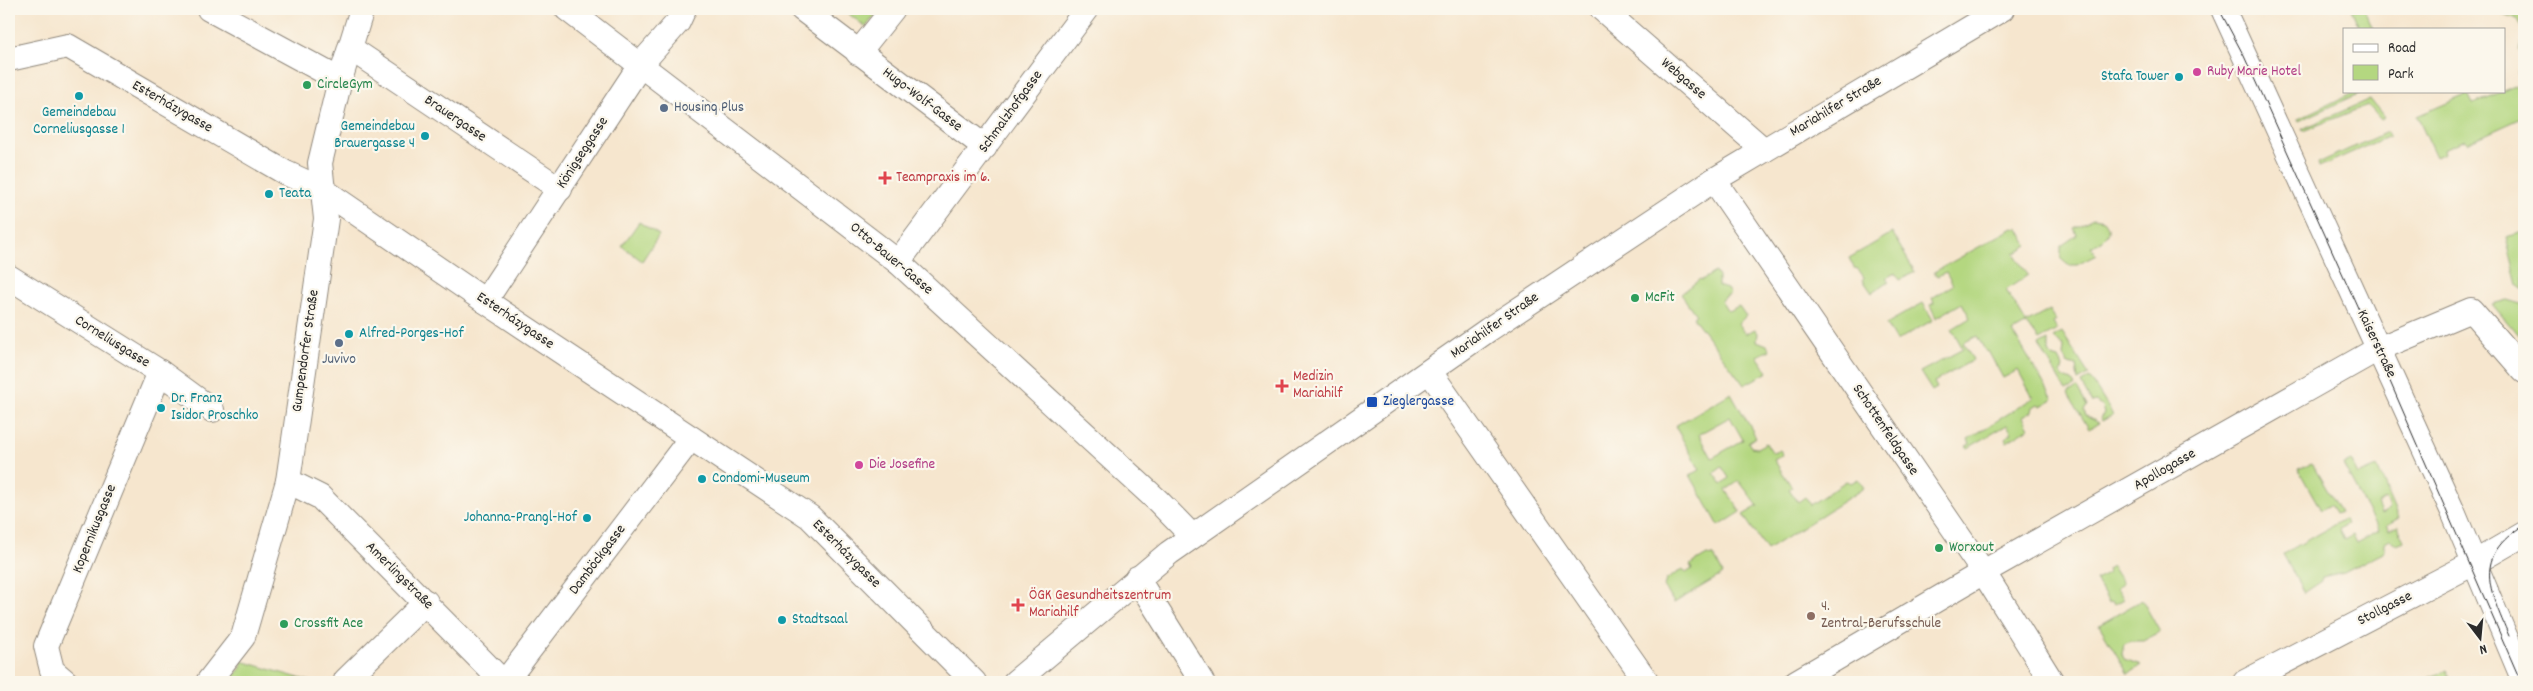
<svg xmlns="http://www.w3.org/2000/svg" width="2533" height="691" font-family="Dekko,sans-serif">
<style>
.green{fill:#b4d780;stroke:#708156;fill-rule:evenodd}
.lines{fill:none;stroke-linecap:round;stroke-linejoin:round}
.minor-casing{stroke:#90887c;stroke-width:26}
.minor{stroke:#fff;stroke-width:24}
.tram{stroke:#2b2b2b;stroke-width:1}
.hotel-dot{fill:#d1479c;stroke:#fbf7ec;stroke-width:2}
.culture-dot{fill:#0f9aa8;stroke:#fbf7ec;stroke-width:2}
.leisure-dot{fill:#2e9e5b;stroke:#fbf7ec;stroke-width:2}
.service-dot{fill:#5c6f8a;stroke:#fbf7ec;stroke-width:2}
.health-dot{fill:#e0444e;stroke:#fbf7ec;stroke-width:2}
.transit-dot{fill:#1a4fb4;stroke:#fbf7ec;stroke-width:2}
.education-dot{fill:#8d6e63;stroke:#fbf7ec;stroke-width:2}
.labels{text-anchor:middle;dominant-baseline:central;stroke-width:4.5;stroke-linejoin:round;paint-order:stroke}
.hotel-label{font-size:15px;fill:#b23c85;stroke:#fbf7ec;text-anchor:start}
.culture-label{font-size:15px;fill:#0d838f;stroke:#fbf7ec;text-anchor:start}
.street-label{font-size:15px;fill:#2b2b2b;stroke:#fbf7ec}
.leisure-label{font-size:15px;fill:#27864d;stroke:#fbf7ec;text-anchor:start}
.service-label{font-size:15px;fill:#4e5e75;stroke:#fbf7ec;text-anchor:start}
.health-label{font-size:15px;fill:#be3a42;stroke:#fbf7ec;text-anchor:start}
.transit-label{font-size:15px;fill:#164399;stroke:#fbf7ec;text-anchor:start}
.education-label{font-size:15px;fill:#785e54;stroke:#fbf7ec;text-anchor:start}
</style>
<rect width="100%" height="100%" fill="#fbf7ec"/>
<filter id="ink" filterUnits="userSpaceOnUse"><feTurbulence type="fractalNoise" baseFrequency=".02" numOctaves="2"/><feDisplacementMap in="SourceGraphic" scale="10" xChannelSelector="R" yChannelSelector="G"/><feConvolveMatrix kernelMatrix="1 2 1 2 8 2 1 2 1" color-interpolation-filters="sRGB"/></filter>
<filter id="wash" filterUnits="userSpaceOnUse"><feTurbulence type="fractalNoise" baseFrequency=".0096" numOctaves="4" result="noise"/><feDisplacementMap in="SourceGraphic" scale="20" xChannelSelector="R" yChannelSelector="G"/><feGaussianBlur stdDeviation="1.12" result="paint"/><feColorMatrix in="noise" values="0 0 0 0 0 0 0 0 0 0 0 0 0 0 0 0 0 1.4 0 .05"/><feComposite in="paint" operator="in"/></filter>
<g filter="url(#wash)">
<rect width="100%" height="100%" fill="#f6e6ce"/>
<g class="green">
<path d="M842 9H880L866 27Z"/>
<path d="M2351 9H2364L2373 29H2360Z"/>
<path d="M2501 9H2524V62L2519 49 2524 34 2517 19 2502 13Z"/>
<path d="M2524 69V117L2467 143 2465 140 2444 149 2445 153 2436 157 2417 116 2468 94 2473 104 2517 85 2519 77 2517 71Z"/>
<path d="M2356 91H2365L2299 121 2298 119Z"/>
<path d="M2370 99 2385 118 2381 120 2368 105 2303 131 2302 129Z"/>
<path d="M2387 132 2389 136 2319 167 2318 163Z"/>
<path d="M2093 218 2104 220C2115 233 2102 241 2091 247L2096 255 2077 265H2068L2061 259V246L2077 235 2074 228Z"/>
<path d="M639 222 659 235 642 261 622 246Z"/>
<path d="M2013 228 2019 229 2028 245 2014 254 2028 275 2006 290 2026 323 2050 310 2056 321 2053 323 2057 330 2039 340 2027 324 2013 332 2053 399 2041 406 2038 404 2033 407 2032 412 2023 417 2029 428 2007 442 2005 438 2012 433 2007 425 1968 448 1966 446 1970 444 1968 439 2033 398 2018 370 2003 378 1988 351 1986 352 1977 336 1963 343 1973 360 1934 382 1937 388 1932 391 1920 372 1963 349 1952 329 1970 318 1962 303 1936 318 1930 305 1934 303 1932 298 1953 285 1946 272 1937 276 1934 272Z"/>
<path d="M2524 232V289L2518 285 2506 237Z"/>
<path d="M1892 233 1915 272 1900 280 1895 273 1886 278 1889 281 1872 293 1863 280 1864 277 1858 269 1854 268 1849 258Z"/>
<path d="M1715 272 1718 277V286L1727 289 1730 294 1721 300 1728 311 1739 306 1746 316 1738 324 1745 334 1755 329 1758 333 1757 341 1767 345 1770 350 1757 356 1768 372 1744 385 1693 317 1696 315 1681 294 1700 279 1702 280Z"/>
<path d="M2507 300 2524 305V342L2492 304Z"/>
<path d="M1923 303 1933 320 1896 341 1886 324Z"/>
<path d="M2062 332 2089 375 2078 381 2076 366 2068 364 2063 356 2064 347 2053 337Z"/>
<path d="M2048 340V353L2052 357 2059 359 2063 367 2061 373 2064 378 2072 381 2075 386 2066 391 2039 345Z"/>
<path d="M2090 378 2113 415 2102 421 2100 418 2104 413 2102 407 2096 402 2092 403 2081 383Z"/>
<path d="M2077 388 2087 406 2084 411 2086 416 2099 423 2089 429 2068 394Z"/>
<path d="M1731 393 1756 437 1748 442 1751 447 1757 448 1766 443 1773 453 1780 450 1783 455 1774 460 1792 487 1789 489 1798 502 1805 497 1810 505 1846 481 1851 483 1858 479 1864 488 1767 550 1743 515 1758 506 1739 481 1726 490 1741 512 1719 526 1690 475 1700 470 1675 426ZM1730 417 1743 440 1712 458 1699 434ZM1722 467 1729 478 1722 484 1714 473Z"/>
<path d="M2351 461 2358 475 2377 467 2399 518 2386 525 2389 530 2398 526 2404 541 2397 544 2390 539 2385 542V551L2344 572 2322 577V581L2304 593 2283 554 2344 519 2347 524 2339 529 2344 540 2353 535 2357 543 2379 531 2343 465ZM2386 499 2390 509 2381 514 2377 504Z"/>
<path d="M2312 464 2340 512 2335 514 2330 505 2321 510 2298 469Z"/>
<path d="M1707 555 1714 556 1723 574 1674 603 1664 586 1666 580 1683 569 1686 573 1692 569 1690 565Z"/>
<path d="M2112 566 2123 584 2117 588 2124 599 2114 605 2112 601 2109 603 2096 580 2108 573 2107 569Z"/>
<path d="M2142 600 2160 632 2143 641H2132L2124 644 2122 654 2124 659 2141 665 2128 674 2099 625Z"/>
<path d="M242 661 312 682H228L241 668Z"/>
<path d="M2446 670 2449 677 2438 682H2420Z"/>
</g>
</g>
<g filter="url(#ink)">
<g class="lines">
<g class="minor-casing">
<g id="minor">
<path d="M209 9 340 80"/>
<path d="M567 9 898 262 1158 501 1192 536"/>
<path d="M802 9 985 147"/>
<path d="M1602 9 1764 150"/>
<path d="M2223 9 2453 512 2524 681"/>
<path d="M350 48 560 189"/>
<path d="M858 53 893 9"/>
<path d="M9 59 68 46 286 173 323 190 485 301 810 517 974 682"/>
<path d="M1714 180 1984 573 2052 682"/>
<path d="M898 262 1087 9"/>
<path d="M9 277 160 372 212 410"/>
<path d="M485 301 641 64 678 22 684 9"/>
<path d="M1430 372 1647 682"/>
<path d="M288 481 320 497 503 682"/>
<path d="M1137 578 1202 682"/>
<path d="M346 680 426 602"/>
<path d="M66 682 52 670 46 646 160 372"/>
<path d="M208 682 243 637 288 481 326 219 320 163 340 80 362 9"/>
<path d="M505 682 691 438"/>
<path d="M1015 682 1169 553 1488 330 1714 180 2002 9"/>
<path d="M1796 682 1994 566 2378 349 2471 310 2524 371"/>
<path d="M2245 682 2474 563 2524 534"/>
</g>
</g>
<use href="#minor" class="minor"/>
<g class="tram">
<path d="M2219 9 2244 56 2358 308 2521 682"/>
<path d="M2509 636C2489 589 2472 557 2524 525"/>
</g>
</g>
</g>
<g class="hotel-dot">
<circle cx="2197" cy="72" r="5"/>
<circle cx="859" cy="465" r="5"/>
</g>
<g class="culture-dot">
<circle cx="2179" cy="77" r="5"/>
<circle cx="79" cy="96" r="5"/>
<circle cx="425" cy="136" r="5"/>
<circle cx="269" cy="194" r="5"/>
<circle cx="349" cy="334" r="5"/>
<circle cx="161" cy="408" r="5"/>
<circle cx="702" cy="479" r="5"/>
<circle cx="587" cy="518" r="5"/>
<circle cx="782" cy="620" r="5"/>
</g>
<g class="leisure-dot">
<circle cx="307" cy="85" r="5"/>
<circle cx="1635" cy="298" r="5"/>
<circle cx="1939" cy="548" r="5"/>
<circle cx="284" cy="624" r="5"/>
</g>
<g class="service-dot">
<circle cx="664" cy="108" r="5"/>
<circle cx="339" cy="343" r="5"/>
</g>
<g class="health-dot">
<path d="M882.5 170.5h5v5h5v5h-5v5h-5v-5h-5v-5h5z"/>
<path d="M1279.5 378.5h5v5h5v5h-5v5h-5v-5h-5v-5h5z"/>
<path d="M1015.5 597.5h5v5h5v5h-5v5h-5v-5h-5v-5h5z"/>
</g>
<rect class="transit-dot" x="1366" y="396" width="12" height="12" rx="2.5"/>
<circle class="education-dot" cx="1811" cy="616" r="5"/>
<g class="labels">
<g class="hotel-label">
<text x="2207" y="72">Ruby Marie Hotel</text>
<text x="869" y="465">Die Josefine</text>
</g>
<g class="culture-label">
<text x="2169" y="77" text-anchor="end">Stafa Tower</text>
<text x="79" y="113" text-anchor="middle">Gemeindebau<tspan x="79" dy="17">Corneliusgasse 1</tspan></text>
<text x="415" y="127" text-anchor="end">Gemeindebau<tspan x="415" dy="17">Brauergasse 4</tspan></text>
<text x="279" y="194">Teata</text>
<text x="359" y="334">Alfred-Porges-Hof</text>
<text x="171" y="399">Dr. Franz<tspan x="171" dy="17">Isidor Proschko</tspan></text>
<text x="712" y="479">Condomi-Museum</text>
<text x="577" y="518" text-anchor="end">Johanna-Prangl-Hof</text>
<text x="792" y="620">Stadtsaal</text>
</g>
<g class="street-label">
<text transform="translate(1683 79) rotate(41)">Webgasse</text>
<text transform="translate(922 100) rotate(37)">Hugo-Wolf-Gasse</text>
<text transform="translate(172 107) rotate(30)">Esterházygasse</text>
<text transform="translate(1836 107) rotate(-31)">Mariahilfer Straße</text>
<text transform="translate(1011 112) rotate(-54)">Schmalzhofgasse</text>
<text transform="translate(455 119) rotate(34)">Brauergasse</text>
<text transform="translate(583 153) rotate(-57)">Königseggasse</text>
<text transform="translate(891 259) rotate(40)">Otto-Bauer-Gasse</text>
<text transform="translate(515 321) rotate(34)">Esterházygasse</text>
<text transform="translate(1495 326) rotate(-35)">Mariahilfer Straße</text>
<text transform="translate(112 342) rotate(32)">Corneliusgasse</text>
<text transform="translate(2376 344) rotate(65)">Kaiserstraße</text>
<text transform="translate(306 351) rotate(-82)">Gumpendorfer Straße</text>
<text transform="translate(1885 430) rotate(56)">Schottenfeldgasse</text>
<text transform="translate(2165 470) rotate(-30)">Apollogasse</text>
<text transform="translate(95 529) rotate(-68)">Kopernikusgasse</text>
<text transform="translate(846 554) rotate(45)">Esterházygasse</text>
<text transform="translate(598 560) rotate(-53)">Damböckgasse</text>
<text transform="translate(399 576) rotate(45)">Amerlingstraße</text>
<text transform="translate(2385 609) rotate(-27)">Stollgasse</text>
</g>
<g class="leisure-label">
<text x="317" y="85">CircleGym</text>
<text x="1645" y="298">McFit</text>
<text x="1949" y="548">Worxout</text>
<text x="294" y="624">Crossfit Ace</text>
</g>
<g class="service-label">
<text x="674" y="108">Housinq Plus</text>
<text x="339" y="360" text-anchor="middle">Juvivo</text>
</g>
<g class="health-label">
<text x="896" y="178">Teampraxis im 6.</text>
<text x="1293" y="377">Medizin<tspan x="1293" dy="17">Mariahilf</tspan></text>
<text x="1029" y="596">ÖGK Gesundheitszentrum<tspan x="1029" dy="17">Mariahilf</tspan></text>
</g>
<g class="transit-label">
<text x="1383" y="402">Zieglergasse</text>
</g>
<g class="education-label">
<text x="1821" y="607">4.<tspan x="1821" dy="17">Zentral-Berufsschule</tspan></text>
</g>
</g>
<rect width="2533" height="691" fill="none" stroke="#fbf7ec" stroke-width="30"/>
<rect x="2343" y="28" width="162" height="65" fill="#fbf7ec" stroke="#a8a59f"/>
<rect x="2353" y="44" width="25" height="8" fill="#ffffff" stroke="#a8a59f"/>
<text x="2388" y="52" font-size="15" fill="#2b2b2b">Road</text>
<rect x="2353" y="65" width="25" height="15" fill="#b4d780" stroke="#a8a59f"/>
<text x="2388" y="78" font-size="15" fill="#2b2b2b">Park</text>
<g transform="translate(2480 638) rotate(164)" stroke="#fbf7ec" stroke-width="4" paint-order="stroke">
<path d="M0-4L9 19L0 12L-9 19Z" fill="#2b2b2b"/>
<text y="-8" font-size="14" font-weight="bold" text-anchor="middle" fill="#2b2b2b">N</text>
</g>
</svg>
